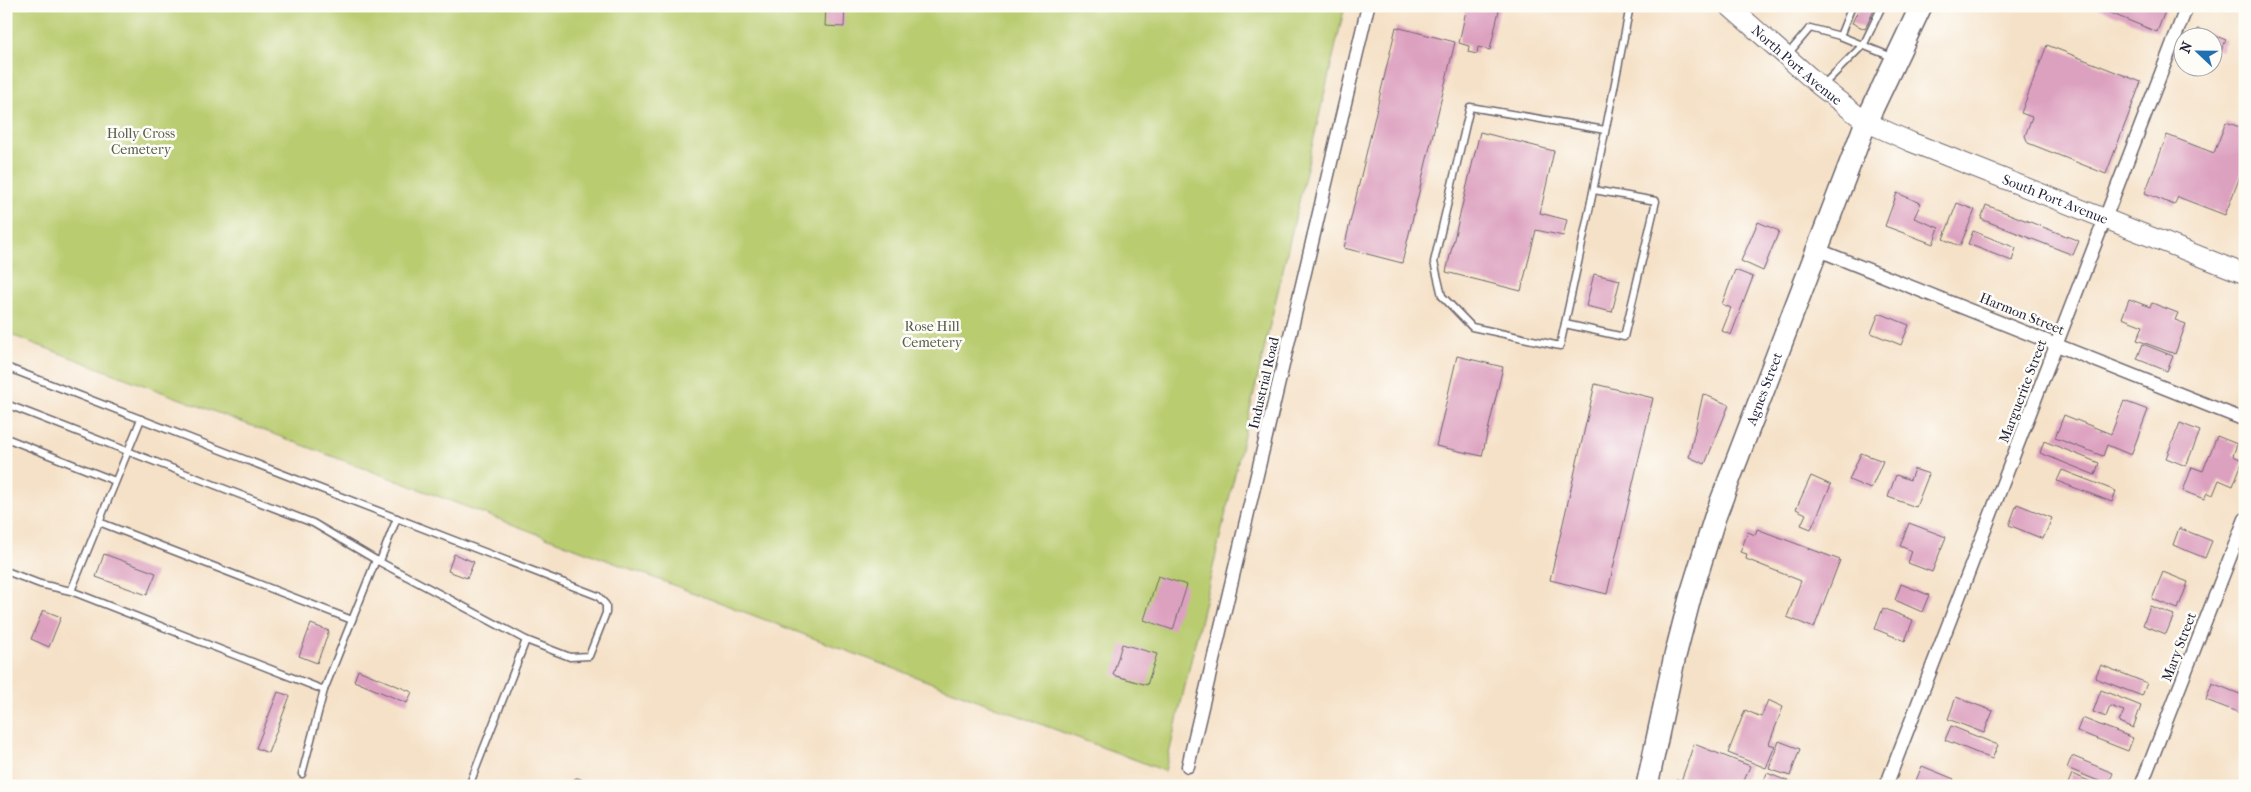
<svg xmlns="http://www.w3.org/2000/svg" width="2251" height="792" font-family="'IM FELL French Canon',serif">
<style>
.green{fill:#b9cc6f;stroke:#6e7755}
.building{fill:#dda1c0}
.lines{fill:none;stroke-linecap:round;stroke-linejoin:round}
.service-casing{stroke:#6c656c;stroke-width:9}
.minor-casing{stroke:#6c656c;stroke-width:15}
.secondary-casing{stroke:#6c656c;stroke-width:21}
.primary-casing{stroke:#6c656c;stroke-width:24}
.service{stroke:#fff;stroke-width:6}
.minor{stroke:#fff;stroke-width:12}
.secondary{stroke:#fff;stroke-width:19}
.primary{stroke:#fff;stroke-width:21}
.labels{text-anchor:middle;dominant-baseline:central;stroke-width:5;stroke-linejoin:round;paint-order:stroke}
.street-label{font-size:14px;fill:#22223b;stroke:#fdfcf7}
.park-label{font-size:14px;fill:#575e4d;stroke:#fdfcf7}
</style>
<rect width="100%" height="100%" fill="#fdfcf7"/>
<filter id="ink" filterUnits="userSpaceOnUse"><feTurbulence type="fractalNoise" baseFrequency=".02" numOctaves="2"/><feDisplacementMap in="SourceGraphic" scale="10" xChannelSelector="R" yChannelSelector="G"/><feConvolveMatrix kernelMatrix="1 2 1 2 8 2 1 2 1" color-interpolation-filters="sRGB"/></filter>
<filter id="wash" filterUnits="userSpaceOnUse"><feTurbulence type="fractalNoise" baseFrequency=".0096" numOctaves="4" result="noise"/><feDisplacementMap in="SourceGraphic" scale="20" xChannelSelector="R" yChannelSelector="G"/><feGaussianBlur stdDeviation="1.12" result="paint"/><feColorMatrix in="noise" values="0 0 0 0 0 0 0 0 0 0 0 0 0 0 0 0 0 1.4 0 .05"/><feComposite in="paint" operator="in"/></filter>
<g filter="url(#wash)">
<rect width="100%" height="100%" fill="#f5e1c7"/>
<path class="green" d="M6 6H1345L1165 771 6 333Z"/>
<g id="blocks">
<g class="building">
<path d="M826 6H845L844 27 825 26Z"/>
<path d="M1467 6H1500L1490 50 1478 47 1477 54 1468 52 1469 46 1459 43Z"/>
<path d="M1860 6H1876L1865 29 1852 23Z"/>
<path d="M2093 6H2167L2157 32Z"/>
<path d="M1396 27 1455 42 1402 263 1344 248Z"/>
<path d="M2198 29 2226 40 2221 51 2214 48V38H2195Z"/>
<path d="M2047 45 2141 82 2106 174 2028 143 2025 136 2032 117 2021 113Z"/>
<path d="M2226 122 2245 129V164L2225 215 2178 197 2174 205 2145 193 2167 135 2214 153Z"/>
<path d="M1480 132 1554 151 1540 213 1567 220 1563 236 1536 230 1521 291 1446 272Z"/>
<path d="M1897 193 1921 203 1914 218 1939 228 1933 244 1885 226Z"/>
<path d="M1957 203 1975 210 1960 246 1943 239Z"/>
<path d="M1986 205 2079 241 2073 255 1981 219Z"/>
<path d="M1758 222 1779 231 1763 271 1741 261Z"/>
<path d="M1973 231 2016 248 2012 261 1968 244Z"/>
<path d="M1735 270 1753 277 1731 335 1722 331 1731 308 1722 304Z"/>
<path d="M1594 274 1620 280 1612 312 1586 306Z"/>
<path d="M2129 299 2150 307 2152 303 2178 313 2175 320 2186 324 2175 354 2137 340 2143 326 2122 318Z"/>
<path d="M1879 313 1909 325 1901 345 1871 333Z"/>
<path d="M2143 344 2173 356 2167 371 2137 359Z"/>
<path d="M1457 356 1503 367 1482 456 1436 446Z"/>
<path d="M1595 384 1653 398 1607 594 1550 580Z"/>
<path d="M1703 394 1729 405 1705 464 1689 457Z"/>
<path d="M2124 401 2148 410 2131 455 2107 445 2103 456 2055 438 2064 415 2111 434Z"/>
<path d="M2180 423 2200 431 2186 466 2166 458Z"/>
<path d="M2217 436 2237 444 2233 456 2243 460 2233 486 2219 480 2213 495 2207 493 2204 499 2183 491 2192 467 2203 471Z"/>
<path d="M2044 441 2099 463 2095 475 2040 453Z"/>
<path d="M1861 453 1883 461 1871 489 1849 480Z"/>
<path d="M1914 469 1929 474 1916 507 1888 497 1896 475 1910 480Z"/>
<path d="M2062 470 2116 491 2112 502 2057 481Z"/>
<path d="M1811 476 1831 485 1811 529 1801 525 1806 514 1796 509Z"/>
<path d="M2017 504 2052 518 2043 539 2009 525Z"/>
<path d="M1909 523 1946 537 1932 572 1908 563 1912 551 1900 546Z"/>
<path d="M2179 528 2212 541 2205 558 2173 545Z"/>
<path d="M1757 529 1840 560 1814 628 1787 617 1801 581 1746 559 1747 554 1740 552 1748 532 1755 535Z"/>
<path d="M104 554 156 573 147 595 96 577Z"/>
<path d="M454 554 474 562 467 578 448 571Z"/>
<path d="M2163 572 2188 582 2178 609 2152 599Z"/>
<path d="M1158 576 1187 585 1173 630 1144 620Z"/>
<path d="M1901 584 1929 595 1922 612 1895 600Z"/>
<path d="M2150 606 2174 615 2166 634 2143 625Z"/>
<path d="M1883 608 1913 620 1905 641 1875 629Z"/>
<path d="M43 610 61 617 49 647 31 639Z"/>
<path d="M311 624 329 631 317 663 299 656Z"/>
<path d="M1122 644 1157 654 1147 685 1113 675Z"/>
<path d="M2101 665 2147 683 2142 696 2095 678Z"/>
<path d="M358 670 412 692 407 703 354 681Z"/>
<path d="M2212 683 2245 696 2240 713 2206 700Z"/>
<path d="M2101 690 2141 706 2133 728 2119 722 2124 711 2110 706 2106 717 2093 712Z"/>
<path d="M278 692 290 696 268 753 256 748Z"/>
<path d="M1956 697 1993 711 1984 733 1948 719Z"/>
<path d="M1768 700 1783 707 1769 744 1775 746 1766 768 1728 753 1745 710 1761 717Z"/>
<path d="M2082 718 2133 738 2128 751 2077 731Z"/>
<path d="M1951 726 1998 745 1992 759 1945 740Z"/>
<path d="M1779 741 1800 749 1790 776 1769 769Z"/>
<path d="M1694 744 1750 766 1742 786H1676L1678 779 1681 781Z"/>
<path d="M2072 756 2113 773 2108 785 2067 768Z"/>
<path d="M1922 766 1954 779 1951 786 1914 785Z"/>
<path d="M1767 773 1795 784V786H1762Z"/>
<path d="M2072 774 2101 786H2067Z"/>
</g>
</g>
</g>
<g filter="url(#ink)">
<use href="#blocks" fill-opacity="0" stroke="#6c656c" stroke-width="1"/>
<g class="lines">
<g class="service-casing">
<g id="service">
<path d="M1852 6 1840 36 1892 57"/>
<path d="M1900 6 1915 13"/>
<path d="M1788 54 1810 28 1840 36"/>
<path d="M1822 86 1864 44 1882 6"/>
<path d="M1605 130 1470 107 1434 262 1442 296 1472 327 1560 346C1585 233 1608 120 1630 6"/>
<path d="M1565 324 1624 337 1656 201 1594 190"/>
<path d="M6 367 598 596 606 605V613L589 656 570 657 526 640 376 560 313 523 6 404"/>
<path d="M141 419 71 591 324 690"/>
<path d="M6 438 115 481"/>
<path d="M99 522 352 620"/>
<path d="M380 561 397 518"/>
<path d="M6 571 40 584 71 591"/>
<path d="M302 774 324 690 376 560"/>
<path d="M469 786 526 640"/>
<path d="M576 786 577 782 588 786"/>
</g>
</g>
<g class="minor-casing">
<g id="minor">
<path d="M1816 249 2245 420"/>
<path d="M1188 766 1368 6"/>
<path d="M1886 786 2187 6"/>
<path d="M2141 786 2245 519"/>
</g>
</g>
<g class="secondary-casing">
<g id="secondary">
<path id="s1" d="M1729 6 1821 87 1866 122 1911 142 2245 274"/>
</g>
</g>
<g class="primary-casing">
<g id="primary">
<path id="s2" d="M1647 786 1674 660 1691 594 1715 517 1866 122 1921 6"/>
</g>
</g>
<use href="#service" class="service"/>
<use href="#minor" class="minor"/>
<use href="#secondary" class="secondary"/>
<use href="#primary" class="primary"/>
</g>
</g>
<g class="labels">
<g class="street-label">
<text stroke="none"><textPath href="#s1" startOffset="90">North Port Avenue</textPath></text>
<text stroke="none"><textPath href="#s1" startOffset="384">South Port Avenue</textPath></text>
<text transform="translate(2022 314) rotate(22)">Harmon Street</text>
<text transform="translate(1264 383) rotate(-77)">Industrial Road</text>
<text stroke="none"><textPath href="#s2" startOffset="415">Agnes Street</textPath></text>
<text transform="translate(2023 391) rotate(-69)">Marguerite Street</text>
<text transform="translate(2179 647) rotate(-69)">Mary Street</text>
</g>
<g class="park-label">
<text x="141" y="133">Holly Cross<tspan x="141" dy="16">Cemetery</tspan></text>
<text x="932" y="326">Rose Hill<tspan x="932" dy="16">Cemetery</tspan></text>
</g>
</g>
<rect width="2251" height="792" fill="none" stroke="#fdfcf7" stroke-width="25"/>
<g transform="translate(2198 52) rotate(292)"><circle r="24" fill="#fdfcf7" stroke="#a5a5ac"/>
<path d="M0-4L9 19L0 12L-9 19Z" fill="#1f6fb2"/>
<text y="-8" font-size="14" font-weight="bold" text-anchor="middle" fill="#22223b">N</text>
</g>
</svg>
